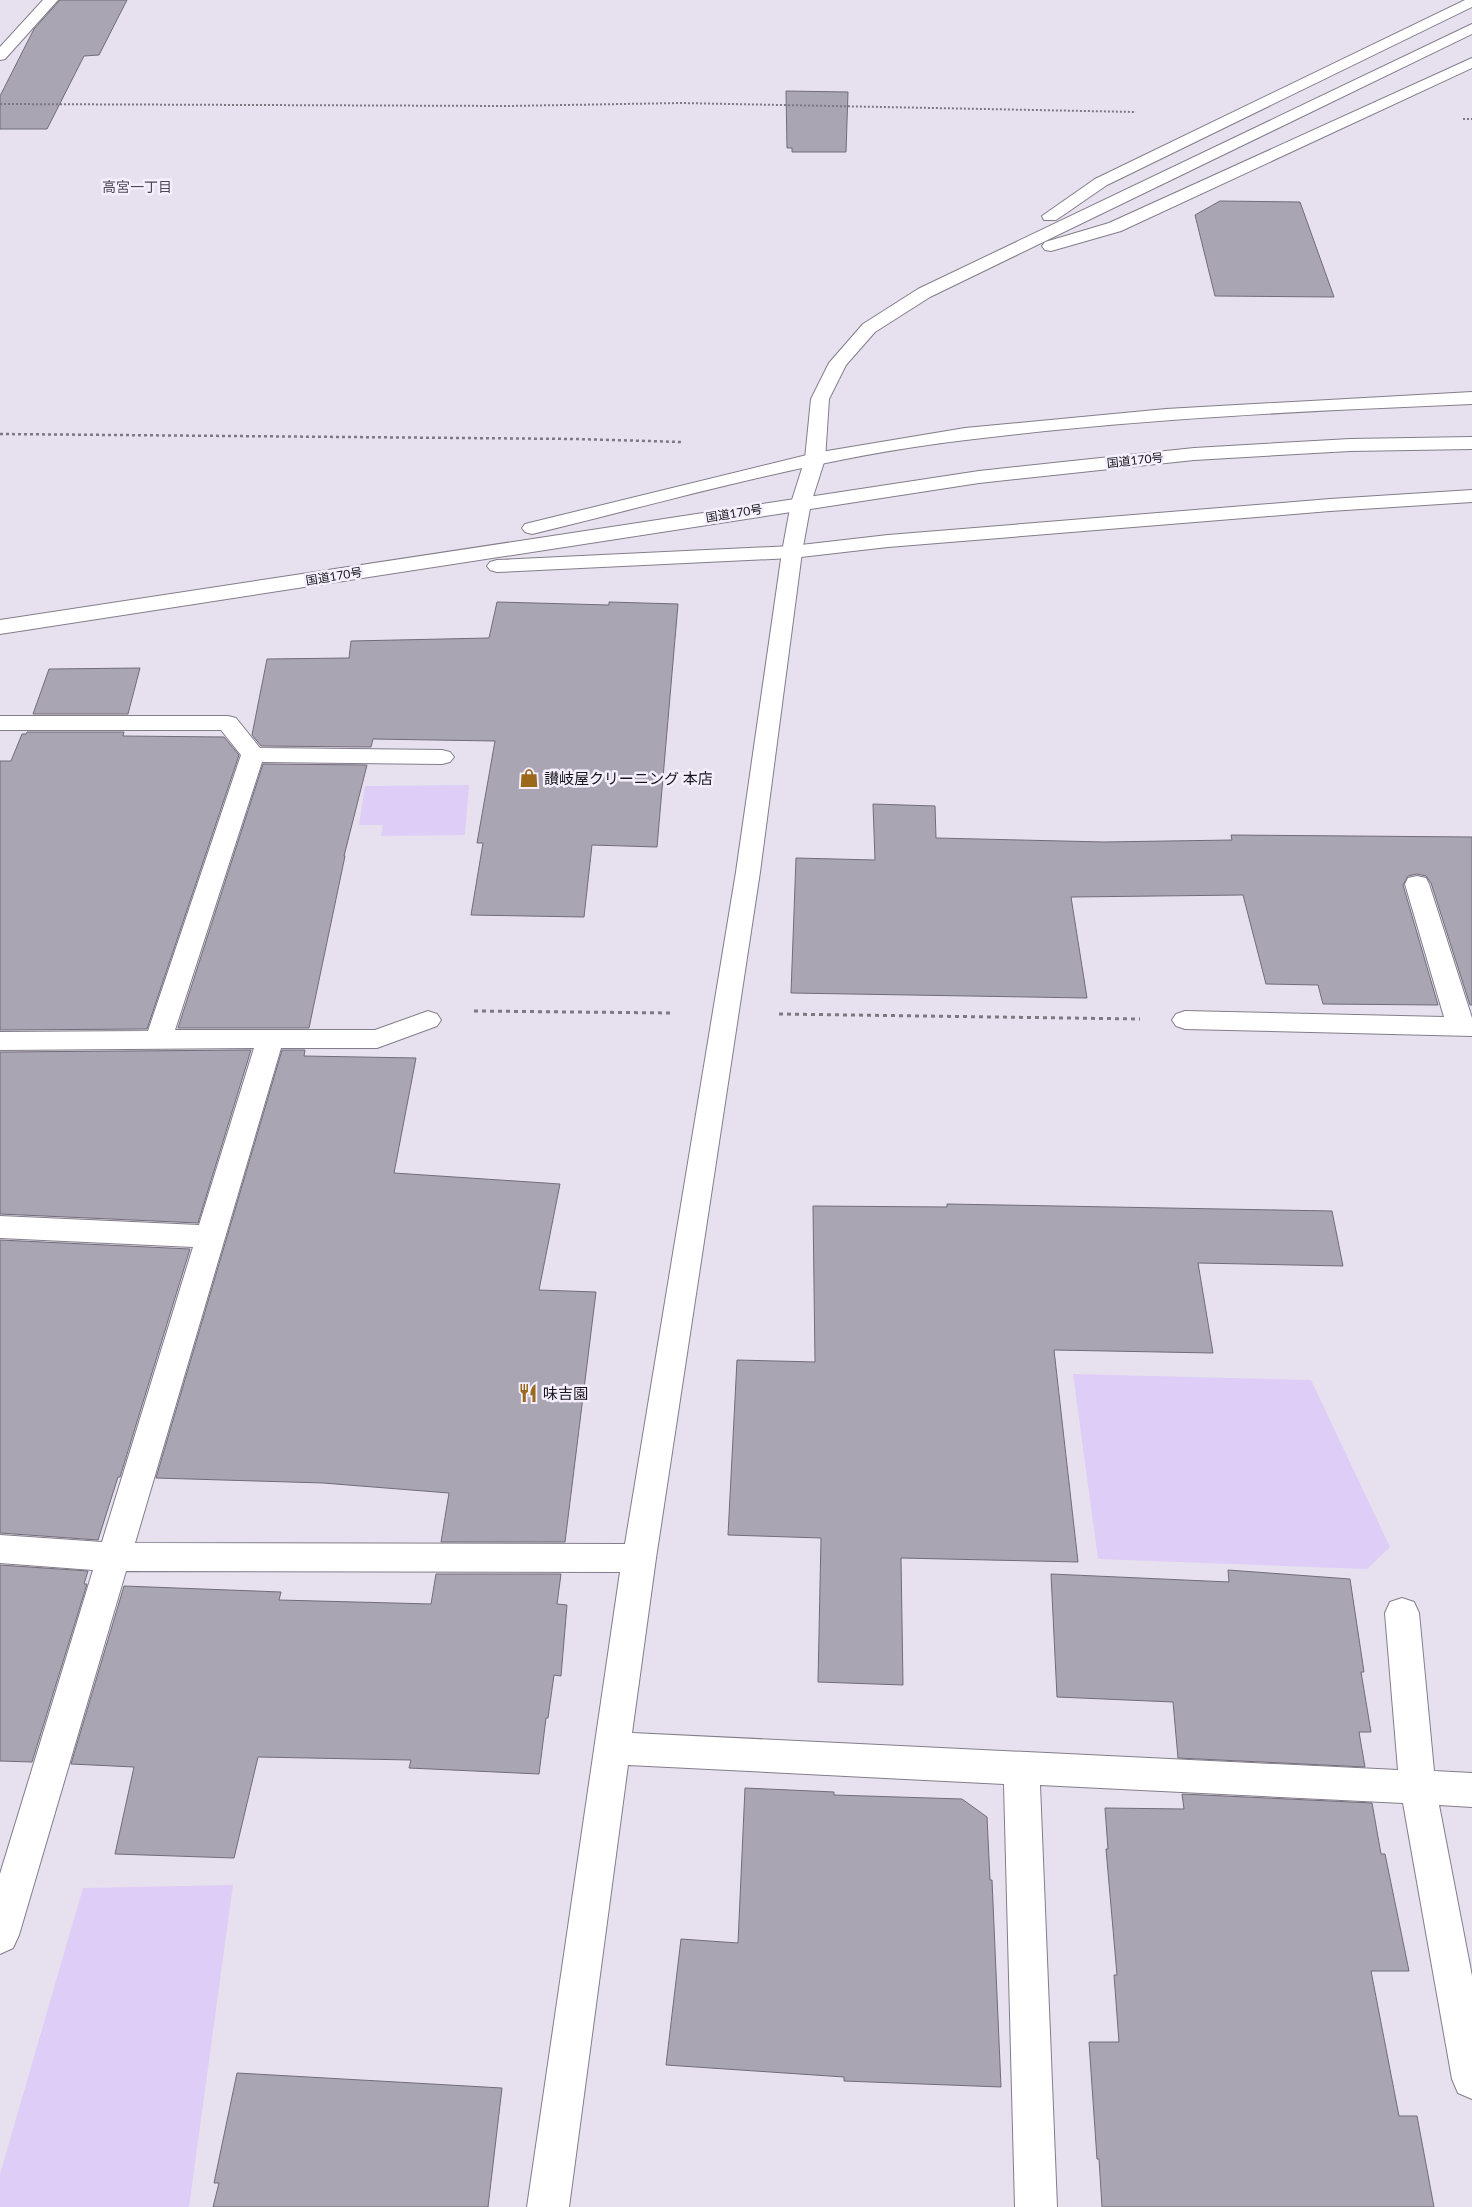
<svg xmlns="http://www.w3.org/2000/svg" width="1472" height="2207" font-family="Lato,'Noto Sans JP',sans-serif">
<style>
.green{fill:#decdf6}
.building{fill:#aaa5b2;stroke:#716c78}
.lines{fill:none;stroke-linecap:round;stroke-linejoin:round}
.minor-casing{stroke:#837d8a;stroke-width:2}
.highway-casing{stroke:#837d8a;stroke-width:2}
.path-far2{stroke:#7d7983;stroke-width:2;stroke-dasharray:2 2;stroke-linecap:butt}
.path-far1{stroke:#7d7983;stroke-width:2.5;stroke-dasharray:3 3;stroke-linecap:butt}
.path{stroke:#7d7983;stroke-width:3;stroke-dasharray:4 4;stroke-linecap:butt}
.minor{fill:#fff;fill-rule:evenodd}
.highway{fill:#fff;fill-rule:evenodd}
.labels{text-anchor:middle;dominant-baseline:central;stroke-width:5;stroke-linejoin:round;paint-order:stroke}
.far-street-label{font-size:12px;fill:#17151a;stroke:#f4eefd}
.far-neighbourhood-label{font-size:14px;fill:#4d4854;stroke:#f4eefd}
.poi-label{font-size:15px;fill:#17151a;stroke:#f4eefd;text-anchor:start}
</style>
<rect width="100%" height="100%" fill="#e7e1ef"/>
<g class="green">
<path d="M469 785 465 835 381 836 383 825H359L365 786Z"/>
<path d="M1073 1374 1311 1380 1390 1547 1367 1569 1098 1559Z"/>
<path d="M233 1885 189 2207H0V2174L83 1888Z"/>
</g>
<g class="building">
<path d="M60 0H127L99 55 84 56 47 129H0V96L34 29Z"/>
<path d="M786 91 848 92 846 152H792V148H787Z"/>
<path d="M1220 201 1300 202 1334 297 1215 296 1195 215Z"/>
<path d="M497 602 609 605V602L678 604 657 847 592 845 584 917 471 915 483 843H477L495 741 373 739 371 747 261 746 252 735 267 659 349 658 351 641 489 638Z"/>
<path d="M140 668 128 714H33L49 669Z"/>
<path d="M27 732H124L123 736 224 737 239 755 147 1029 0 1030V761H11L22 734H26Z"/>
<path d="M263 764 367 765 344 856H345L309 1028H178Z"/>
<path d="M873 804 935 806 936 838 1104 842 1232 840 1231 835 1472 837V1005H1470L1431 883 1426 876 1417 874 1408 876 1403 885 1438 1005 1323 1004 1318 985 1266 984 1243 895 1071 897 1087 998 791 993 796 858 875 860Z"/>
<path d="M251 1050 198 1223 0 1214V1052Z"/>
<path d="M282 1050H305L304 1056 416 1058 394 1173 560 1184 539 1290 596 1292 565 1542H441L449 1493 323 1483 156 1478Z"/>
<path d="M947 1204 1332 1211 1343 1266 1198 1263 1213 1353 1054 1350 1078 1562 901 1558 903 1685 818 1682 821 1538 728 1535 737 1360 815 1362 813 1206 947 1207Z"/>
<path d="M0 1240 190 1249 120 1477H118L98 1540 0 1533Z"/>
<path d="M0 1565 88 1571 84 1584H87L32 1762 0 1761Z"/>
<path d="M1228 1570 1350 1579 1364 1672H1361L1371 1732H1359L1365 1767 1178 1758 1173 1702 1057 1697 1051 1574 1229 1582Z"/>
<path d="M436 1574H561L557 1604 567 1605 561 1676 554 1675 548 1718H546L539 1774 409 1768 411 1760 258 1757 234 1858 115 1854 134 1767 71 1764 124 1586 281 1592 279 1600 431 1604Z"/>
<path d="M745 1788 834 1792V1795L962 1799 987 1817 990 1880H992L1001 2087 844 2081V2077L666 2065 681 1939 738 1943Z"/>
<path d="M1182 1794 1372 1803 1381 1854H1385L1409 1971H1371L1399 2116H1417L1434 2207H1102L1099 2159H1097L1089 2042H1119L1114 1975H1117L1106 1849H1108L1105 1808 1184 1809Z"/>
<path d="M237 2073 502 2088 488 2207H213L219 2183H214Z"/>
</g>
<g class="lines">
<g class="minor-casing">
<g id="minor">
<path d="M43 0H58L5 59 0 60V47Z"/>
<path d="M1465 0H1472V7L1107 185 1056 220H1044L1042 216 1095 179Z"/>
<path d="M1472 24V34L930 297 875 332 846 365 829 399 825 459 811 503 802 552 760 872 656 1558 632 1733 1398 1770 1385 1613 1390 1602 1402 1598 1414 1602 1419 1613 1434 1771 1472 1773V1807L1439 1805 1472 1976V2099L1458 2093 1452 2079 1403 1803 1040 1785 1057 2207H1015L1004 1784 628 1765 569 2207H527L620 1572 126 1571 19 1935 13 1948 0 1954V1874L93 1570 0 1563V1535L102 1542 193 1247 0 1238V1216L199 1225 254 1048 0 1050V1032L148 1031 241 755 221 730H0V716H228L236 718 260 748 442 750 450 752 454 757 450 762 442 764 262 762 175 1030H375L428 1011 437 1014 441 1020 437 1026 377 1048H281L135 1543 625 1544 736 872 782 552 791 503 805 459 811 399 829 363 863 324 918 289Z"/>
<path d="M1472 58V68L1121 231 1051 251 1045 250 1042 246 1045 242 1109 223Z"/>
<path d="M1417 876 1426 878 1429 884 1472 1018V1036L1185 1029 1176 1026 1172 1020 1176 1014 1185 1011 1444 1017 1405 884 1408 878Z"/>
</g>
</g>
<g class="highway-casing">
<g id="highway">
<path d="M1472 392V404C1303 411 1134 419 966 440 819 457 676 499 532 534L525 532 522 528 525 524 815 453 965 428 1166 409Z"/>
<path d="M1472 437V449L1350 451 1194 460 979 483 0 634V620L979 471 1194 448 1350 439Z"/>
<path d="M1472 490V502L1330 511 888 547 792 558 497 572 490 570 487 566 490 562 497 560 792 546 888 535 1330 499Z"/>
</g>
</g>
<g class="path-far2">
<path d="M0 104 508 106 680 103 1136 112"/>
<path d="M1463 119H1472"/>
</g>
<path class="path-far1" d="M0 434 577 439 682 442"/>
<g class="path">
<path d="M474 1011 672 1013"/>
<path d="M779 1014 1140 1019"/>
</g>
<use href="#minor" class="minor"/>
<use href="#highway" class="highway"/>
</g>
<defs>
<g id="shop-bare" transform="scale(1.5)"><path d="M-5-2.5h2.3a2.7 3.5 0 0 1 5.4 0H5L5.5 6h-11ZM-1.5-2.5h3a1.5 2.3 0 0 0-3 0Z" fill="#9a691b" stroke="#f4eefd" stroke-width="2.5" paint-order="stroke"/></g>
<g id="restaurant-bare" transform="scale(1.5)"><path d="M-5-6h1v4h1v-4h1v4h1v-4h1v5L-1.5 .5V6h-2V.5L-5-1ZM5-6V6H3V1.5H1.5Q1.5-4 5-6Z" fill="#9a691b" stroke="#f4eefd" stroke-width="2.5" paint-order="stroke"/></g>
</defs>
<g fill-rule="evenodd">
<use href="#shop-bare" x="529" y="778"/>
<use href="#restaurant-bare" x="528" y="1393"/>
</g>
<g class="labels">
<g class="far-street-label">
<text transform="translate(1135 460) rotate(-6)">国道170号</text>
<text transform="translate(734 513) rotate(-9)">国道170号</text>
<text transform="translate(334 576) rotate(-9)">国道170号</text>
</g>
<g class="far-neighbourhood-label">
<text x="137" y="186">高宮一丁目</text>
</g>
<g class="poi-label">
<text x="544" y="778">讃岐屋クリーニング 本店</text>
<text x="543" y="1393">味吉園</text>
</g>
</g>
</svg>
